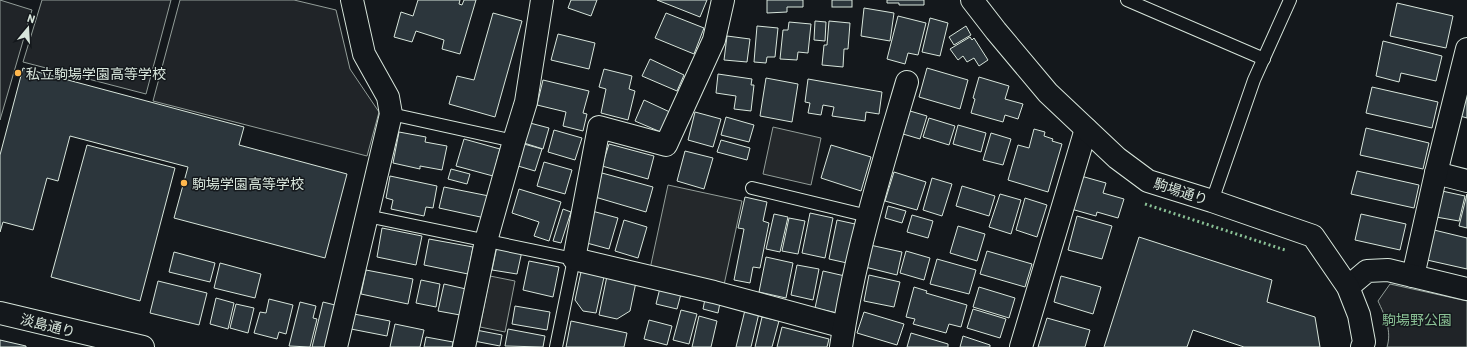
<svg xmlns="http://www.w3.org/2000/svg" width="1467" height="347" font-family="Barlow,'Noto Sans JP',sans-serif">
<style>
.green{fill:#202428;stroke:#939e99}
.parking{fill:#24282b;stroke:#939e99}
.building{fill:#2c363c;stroke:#d8e6dc}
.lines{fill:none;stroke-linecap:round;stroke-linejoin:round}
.service-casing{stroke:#d8e6dc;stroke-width:14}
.minor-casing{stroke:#d8e6dc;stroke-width:24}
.tertiary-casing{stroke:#d8e6dc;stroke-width:24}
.secondary-casing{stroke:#d8e6dc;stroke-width:24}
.service{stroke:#14181c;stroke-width:12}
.minor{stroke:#14181c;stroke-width:22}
.tertiary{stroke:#14181c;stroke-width:22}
.secondary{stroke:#14181c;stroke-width:22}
.hedge{stroke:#8ac095;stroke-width:3;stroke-dasharray:2 3;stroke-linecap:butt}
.poi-dot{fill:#ffb74d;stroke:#14181c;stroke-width:1.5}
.labels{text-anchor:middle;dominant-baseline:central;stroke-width:3;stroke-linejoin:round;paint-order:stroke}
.poi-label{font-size:14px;fill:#d8e6dc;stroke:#14181c;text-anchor:start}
.street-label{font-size:14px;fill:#d8e6dc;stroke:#14181c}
.park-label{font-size:14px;fill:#8ac095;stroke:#14181c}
</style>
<rect width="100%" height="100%" fill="#14181c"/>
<g class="green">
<path d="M0 0 32 10 0 120Z"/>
<path d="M42 0H171L146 94 23 62Z"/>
<path d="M180 0H294L336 10 350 69 379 112 367 156 153 101Z"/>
<path d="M1390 284 1467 301V347H1387C1392 331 1385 316 1378 301Z"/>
</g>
<g class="parking">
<path d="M773 127 821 138 811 185 763 174Z"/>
<path d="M668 185 742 201 724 285 650 269Z"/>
<path d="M490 276 515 281 505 332 480 327Z"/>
</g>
<g class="building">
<path d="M418 0H460L459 4 462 5 464 0H476L460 54 442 49 444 40 416 31 412 42 394 37 401 12 413 16Z"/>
<path d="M571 0H597L591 16 568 8Z"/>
<path d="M657 0H707L700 17Z"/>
<path d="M767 0H803V7H787V12L767 13Z"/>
<rect x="832" y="0" width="20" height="7"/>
<path d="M887 0H924V5H899V3H887Z"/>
<path d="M1397 3 1453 16 1446 48 1390 36Z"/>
<path d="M864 8 894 13 890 41 861 36Z"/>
<path d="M493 13 522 21 495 117 449 104 457 76 474 80Z"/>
<path d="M666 13 704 28 694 54 655 38Z"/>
<path d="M898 16 926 23 918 55 908 53 905 64 887 59Z"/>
<path d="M930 18 948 23 940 56 922 52Z"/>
<path d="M815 21 826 22 825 41 814 40Z"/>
<path d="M829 21 850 23 848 49H844L843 67 822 65 824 45H827Z"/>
<path d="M789 22 811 24 808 53 798 52 797 60 780 59 783 30H788Z"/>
<path d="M757 26 778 28 775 57H767L766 63 754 62Z"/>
<path d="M966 26 971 35 954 45 949 37Z"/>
<path d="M558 34 595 43 589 69 551 60Z"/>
<path d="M727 36 750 39 747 62 724 60Z"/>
<path d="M970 37 972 40 974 38 988 60 979 66 974 58 967 62 963 56 958 60 950 49Z"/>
<path d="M1383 41 1442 56 1436 81 1401 73 1399 82 1376 76Z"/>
<path d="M650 59 684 75 677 91 642 76Z"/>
<path d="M23 68 244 127 239 145 347 174 325 258 174 218 188 167 70 136 58 181 47 178 33 230 3 222 0 232V155Z"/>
<path d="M927 68 968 80 960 109 919 97Z"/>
<path d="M604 69 632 76 629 89 635 91 628 120 601 113 606 89 599 87Z"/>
<path d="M718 74 752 79 751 85H754L751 111 734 109 736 96 716 93Z"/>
<path d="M979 77 1009 86 1005 99 1023 104 1018 119 1005 115 1003 122 971 113 975 99 973 98Z"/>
<path d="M766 78 798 84 792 122 760 116Z"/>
<path d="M808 79 882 92 879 114 866 112 865 121 832 116 834 107 823 105 821 115 808 113 810 103 805 102Z"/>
<path d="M543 80 589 91 583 113 587 114 583 131 563 126 566 112 537 105Z"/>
<path d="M1372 87 1438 102 1432 128 1366 113Z"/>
<path d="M1467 90V118L1460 116Z"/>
<path d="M644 100 672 113 663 133 635 121Z"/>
<path d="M910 111 927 116 920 139 903 134Z"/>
<path d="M695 112 721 119 713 147 688 140Z"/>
<path d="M726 117 754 125 749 142 721 135Z"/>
<path d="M929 118 955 126 949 145 923 137Z"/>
<path d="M530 123 549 128 543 149 524 143Z"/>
<path d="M958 125 986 133 981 152 953 144Z"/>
<path d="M1366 128 1429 143 1423 169 1360 155Z"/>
<path d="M1034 129 1045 132 1044 136 1053 139 1052 141 1062 144 1048 192 1008 180 1018 145 1029 148Z"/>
<path d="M554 130 582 138 575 160 548 152Z"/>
<path d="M399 132 426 137 425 142 447 146 442 170 420 166V169L393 163Z"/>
<path d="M991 133 1011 139 1003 165 983 160Z"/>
<path d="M464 139 500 149 493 176 456 166Z"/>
<path d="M721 140 750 148 747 160 717 152Z"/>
<path d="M524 144 542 149 535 171 518 166Z"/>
<path d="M609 144 654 156 648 179 602 166Z"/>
<path d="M87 145 175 168 140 301 51 277Z"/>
<path d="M831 145 871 157 861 191 821 178Z"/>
<path d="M685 151 713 158 704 189 677 181Z"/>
<path d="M544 162 572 170 565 194 537 186Z"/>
<path d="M451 169 470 174 467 184 448 179Z"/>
<path d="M1357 171 1419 185 1414 208 1351 194Z"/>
<path d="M894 172 926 182 917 210 885 201Z"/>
<path d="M602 173 653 187 646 212 595 197Z"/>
<path d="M390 176 437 186 433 208 426 207 424 216 391 209 393 200 386 198Z"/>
<path d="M1081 176 1106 183 1103 193 1124 199 1118 218 1097 212 1096 216 1071 209Z"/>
<path d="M932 178 952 184 942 216 923 210Z"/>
<path d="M962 186 995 196 989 216 956 206Z"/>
<path d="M444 187 489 196 485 218 439 208Z"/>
<path d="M519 189 561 202 549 241 534 236 539 222 512 213Z"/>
<path d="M1442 191 1465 196 1459 221 1436 217Z"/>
<path d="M1000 194 1021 200 1011 234 989 227Z"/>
<path d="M1467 194V228L1459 226Z"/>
<path d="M745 197 767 202 763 221 769 223 760 268 753 267 750 283 734 280 744 229 738 228Z"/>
<path d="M1025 198 1047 205 1037 237 1016 230Z"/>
<path d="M888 206 906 211 902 223 885 218Z"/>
<path d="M563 209 571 212 561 243 553 241Z"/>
<path d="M592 211 618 218 609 249 583 242Z"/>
<path d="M810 213 833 218 825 258 802 253Z"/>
<path d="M774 214 788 217 780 252 766 249Z"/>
<path d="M1361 214 1406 224 1400 250 1355 240Z"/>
<path d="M912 215 933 221 928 238 907 232Z"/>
<path d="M1077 216 1112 226 1102 259 1068 250Z"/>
<path d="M789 218 805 221 798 254 782 251Z"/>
<path d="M624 220 647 227 638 258 615 251Z"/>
<path d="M837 220 855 224 847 263 829 259Z"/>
<path d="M958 226 985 234 977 261 950 253Z"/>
<path d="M382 228 422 236 416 265 377 257Z"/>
<path d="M1434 230 1467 238V269L1427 260Z"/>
<path d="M1139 237 1272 280 1267 302 1315 317 1320 347H1244L1193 330 1187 347H1104Z"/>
<path d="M429 239 473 247 468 274 424 265Z"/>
<path d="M870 245 902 252 897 275 865 267Z"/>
<path d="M497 246 522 251 517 274 492 270Z"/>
<path d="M906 251 930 258 924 280 900 273Z"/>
<path d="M987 251 1032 264 1025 287 980 274Z"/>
<path d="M174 252 215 263 210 282 169 272Z"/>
<path d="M766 257 793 263 786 298 759 292Z"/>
<path d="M937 259 976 270 969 294 930 284Z"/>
<path d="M529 261 559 267 553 297 523 290Z"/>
<path d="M220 263 261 274 255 298 214 288Z"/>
<path d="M797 265 819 269 813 300 791 295Z"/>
<path d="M366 270 413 279 408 304 361 294Z"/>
<path d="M823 271 845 276 837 313 815 308Z"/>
<path d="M581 272 604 277 596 313 583 311 575 300Z"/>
<path d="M869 275 900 282 894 307 864 301Z"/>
<path d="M607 276 636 282 630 311 617 319 599 315Z"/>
<path d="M1061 276 1101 287 1093 314 1054 302Z"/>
<path d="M421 280 440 284 436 307 416 303Z"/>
<path d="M158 281 207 293 199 325 150 313Z"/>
<path d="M444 284 466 289 460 315 438 311Z"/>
<path d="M914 287 927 291 926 293 967 305 961 327 949 324 946 333 913 324 915 319 906 317Z"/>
<path d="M979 287 1015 298 1009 318 973 307Z"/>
<path d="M660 288 681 294 677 309 656 304Z"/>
<path d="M706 294 721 298 718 313 703 309Z"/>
<path d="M216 298 234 303 228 329 210 324Z"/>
<path d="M269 299 293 305 286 334 279 332 277 339 254 333 260 312 266 313Z"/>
<path d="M300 302 316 306 313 318 317 319 310 347 289 346Z"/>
<path d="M323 302 339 306 328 347H312Z"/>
<path d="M236 304 254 308 248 333 230 328Z"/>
<path d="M515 306 550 312 547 330 512 324Z"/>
<path d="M746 306 760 309 751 347H736Z"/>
<path d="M973 309 1006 319 1000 338 967 328Z"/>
<path d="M681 310 697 314 689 344 673 340Z"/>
<path d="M864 312 904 324 897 345 857 333Z"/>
<path d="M354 314 390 321 387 336 351 329Z"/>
<path d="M699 316 717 321 711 347H692Z"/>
<path d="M762 317 779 321 772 347H755Z"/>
<path d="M1047 318 1090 330 1085 347H1038Z"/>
<path d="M649 320 672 326 667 345 644 339Z"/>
<path d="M571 321 627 333 624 347H566Z"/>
<path d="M395 324 424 330 420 347H390Z"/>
<path d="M782 327 829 339 827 347H777Z"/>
<path d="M508 329 545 336 543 347 505 346Z"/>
<path d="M476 330 502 335 500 346 474 341Z"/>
<path d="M911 333 948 344V347H907Z"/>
<path d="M963 336 990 345V347H960Z"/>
<path d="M426 337 453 342 452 347H424Z"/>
<path d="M0 340 26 346V347H0Z"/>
</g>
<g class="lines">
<g class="service-casing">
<g id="service">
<path d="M1127 0 1264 59"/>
<path d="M391 114 514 141"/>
<path d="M752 188 868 216"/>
<path d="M1212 201 1254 80 1290 0"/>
<path d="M367 216 574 259 556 347"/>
</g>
</g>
<g class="minor-casing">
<g id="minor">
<path d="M723 0 714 40 666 145 599 127 574 259 714 292 844 327"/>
<path d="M1436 173 1467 181"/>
<path d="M1413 276 1436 173 1467 49"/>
<path d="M1348 287 1367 271 1388 270 1467 289"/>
<path d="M336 347 391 114 388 97 364 54 352 0"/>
<path d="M464 347 486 241 514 141 526 102 542 0"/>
<path d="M841 347C854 257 881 170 907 82"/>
<path d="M1021 347 1086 129"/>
</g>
</g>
<g class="tertiary-casing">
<path id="tertiary" d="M972 0 996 31 1048 93 1117 158 1148 181 1212 201 1313 236 1348 287 1359 315 1364 342 1362 347"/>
</g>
<g class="secondary-casing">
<path id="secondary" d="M0 313 143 347"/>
</g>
<use href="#service" class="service"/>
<use href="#minor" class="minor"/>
<use href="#tertiary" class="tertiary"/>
<use href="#secondary" class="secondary"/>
<path class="hedge" d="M1145 204 1285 250"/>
</g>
<g class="poi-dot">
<circle cx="18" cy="73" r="4"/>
<circle cx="184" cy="183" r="4"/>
</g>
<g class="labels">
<g class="poi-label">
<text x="26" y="73">私立駒場学園高等学校</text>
<text x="192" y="183">駒場学園高等学校</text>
</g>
<g class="street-label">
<text transform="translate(1181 191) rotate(18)">駒場通り</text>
<text transform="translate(48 325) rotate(14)">淡島通り</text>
</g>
<g class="park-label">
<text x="1417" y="319">駒場野公園</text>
</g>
</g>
<g transform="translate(28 28) rotate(18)" stroke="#14181c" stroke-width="3" paint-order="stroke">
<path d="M0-3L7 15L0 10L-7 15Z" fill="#d8e6dc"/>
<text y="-6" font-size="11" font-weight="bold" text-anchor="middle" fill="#d8e6dc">N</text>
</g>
</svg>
